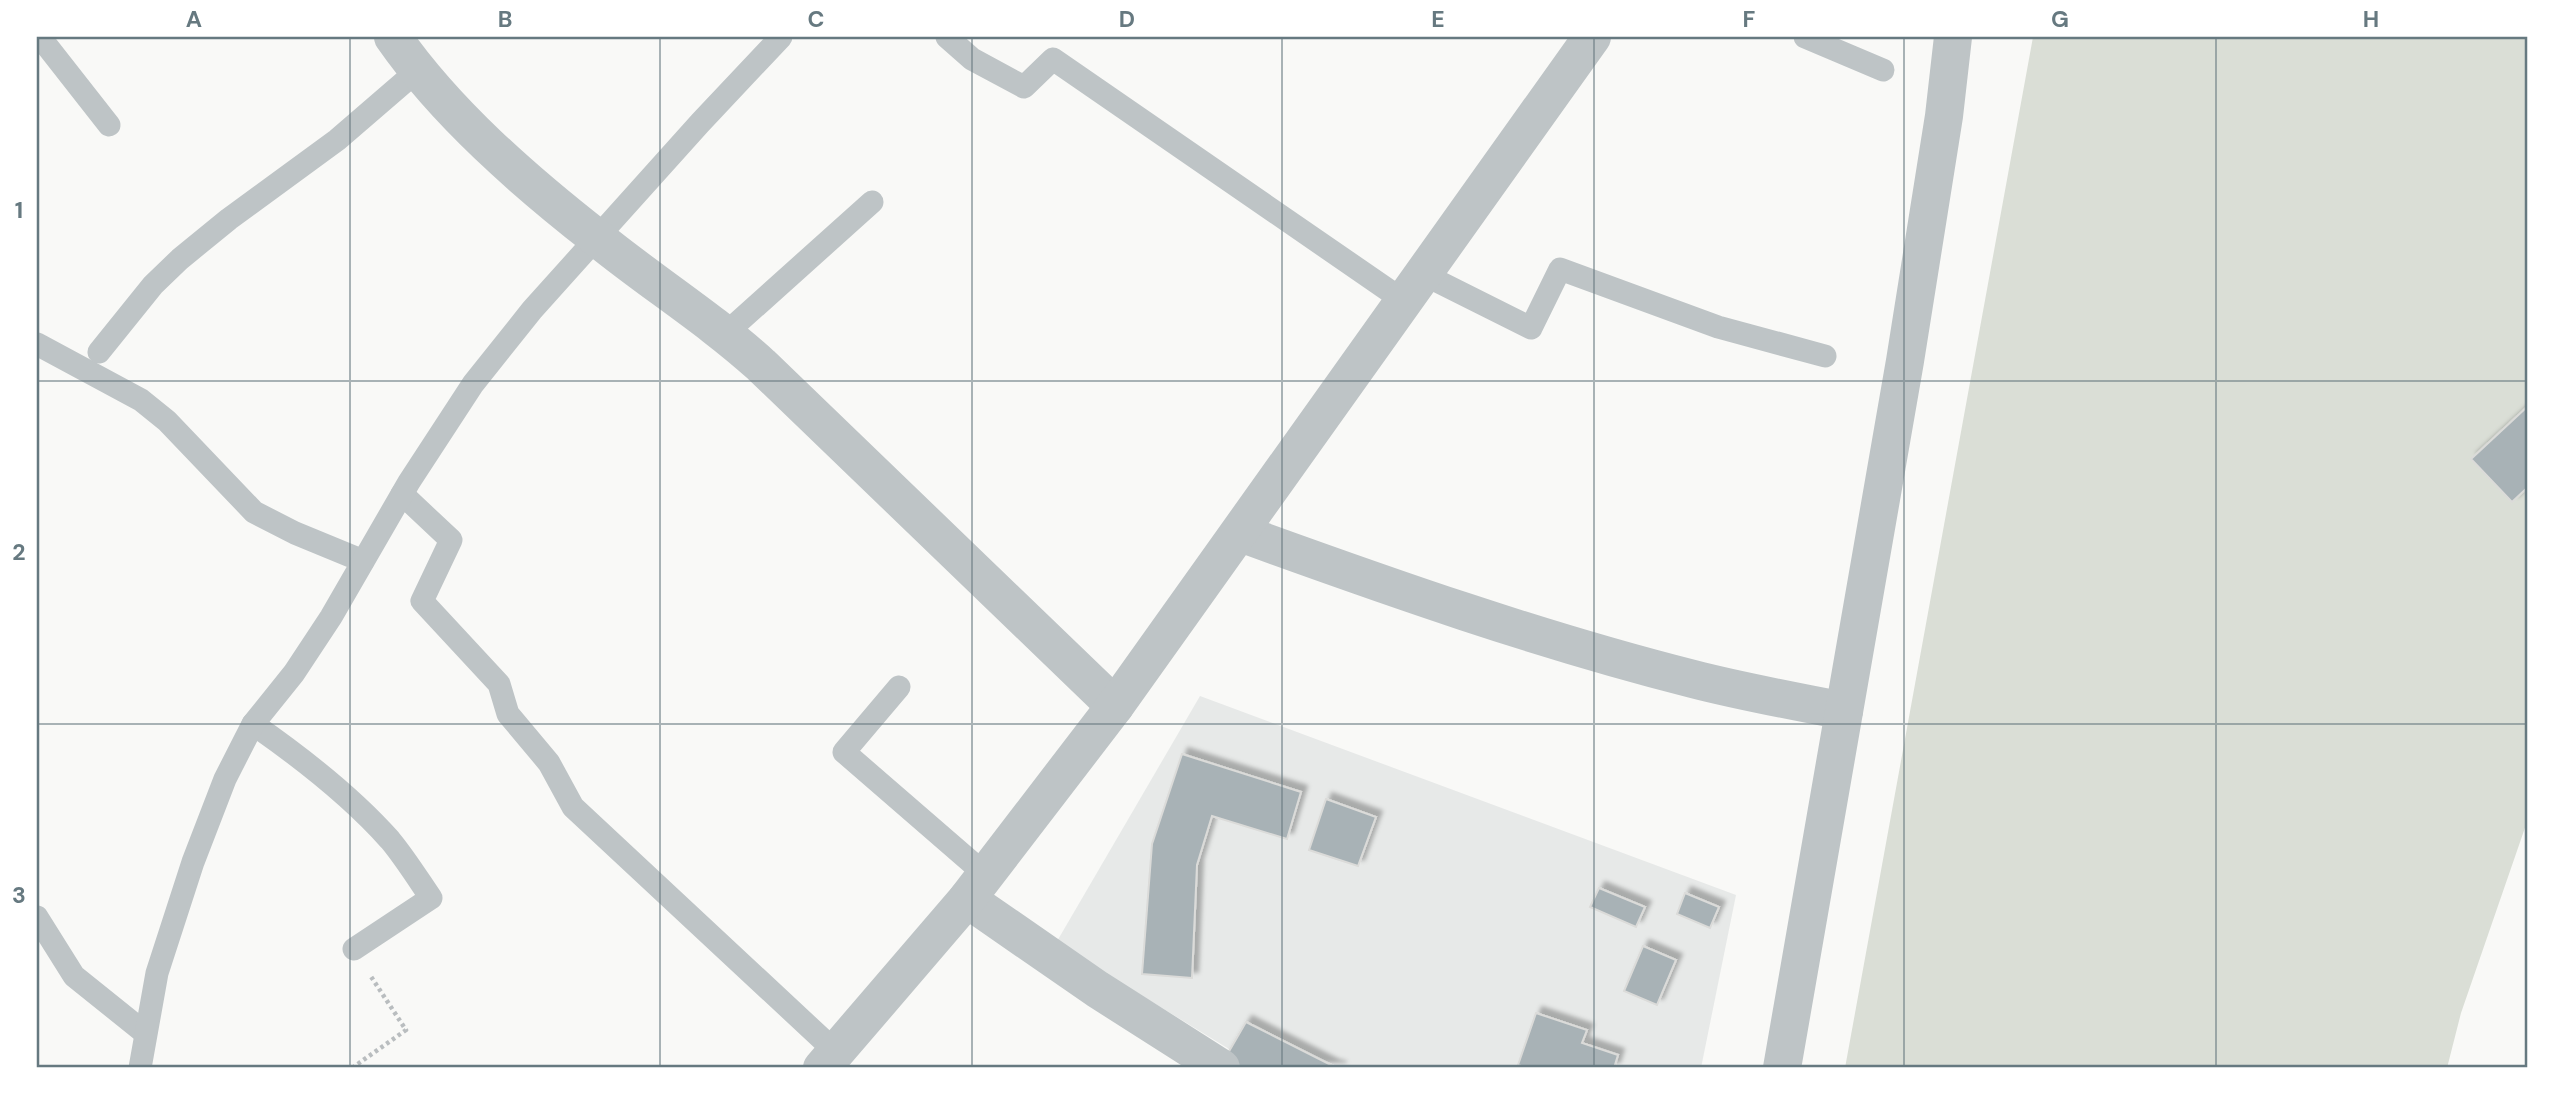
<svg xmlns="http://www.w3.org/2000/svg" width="2565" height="1105" font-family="'DM Sans',sans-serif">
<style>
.built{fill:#e7e9e8}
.green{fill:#daded6}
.building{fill:#a8b2b6;stroke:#dbdbd9;stroke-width:2;filter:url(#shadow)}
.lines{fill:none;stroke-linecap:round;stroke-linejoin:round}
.path{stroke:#b9bdbf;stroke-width:4.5;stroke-dasharray:3.5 3.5;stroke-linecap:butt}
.service{stroke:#bec4c6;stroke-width:23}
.minor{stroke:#bec4c6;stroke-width:38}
.tertiary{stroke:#bec4c6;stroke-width:38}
.grid{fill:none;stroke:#667980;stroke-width:2;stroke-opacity:0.55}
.neatline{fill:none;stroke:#667980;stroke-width:2.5}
.grid-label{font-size:23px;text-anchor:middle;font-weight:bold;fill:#667980}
</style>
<defs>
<filter id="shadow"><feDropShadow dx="6" dy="-6" stdDeviation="2" flood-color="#0004"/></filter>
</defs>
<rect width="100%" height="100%" fill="#f9f9f7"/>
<path class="built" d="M1200 696 1736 895 1701 1068H1260L1056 943Z"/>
<path class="green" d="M2033 37H2528V819L2461 1013 2447 1068H1845Z"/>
<g class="building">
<path d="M2528 406V487L2512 502 2471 459Z"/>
<path d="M1182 754 1301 792 1287 839 1212 816 1197 865 1192 978 1142 974 1152 844Z"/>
<path d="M1326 799 1376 817 1358 866 1309 850Z"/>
<path d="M1599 888 1645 907 1636 927 1590 907Z"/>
<path d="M1685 893 1719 907 1710 928 1677 914Z"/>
<path d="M1643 946 1676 960 1657 1005 1624 991Z"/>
<path d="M1536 1013 1587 1030 1582 1043 1618 1055 1614 1068H1528L1518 1065Z"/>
<path d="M1246 1022 1333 1066 1341 1068H1243L1224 1060Z"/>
</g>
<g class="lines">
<path class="path" d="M352 1068 406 1030 370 975"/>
<g class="service">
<path d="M40 37 109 125"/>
<path d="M947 37 972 59 1024 87 1053 59 1404 301"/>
<path d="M1805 37 1883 70"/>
<path d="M1423 274 1531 328 1560 269 1718 327 1825 356"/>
<path d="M726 333 872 202"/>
<path d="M37 344 141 400 167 421 254 512 295 533 363 561"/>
<path d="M99 352 153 285 180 259 229 219 337 140 417 71"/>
<path d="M402 494 451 540 422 601 499 684 508 714 549 763 573 807 836 1052"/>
<path d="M899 687 844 752 986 875"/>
<path d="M253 724C302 758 350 795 390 840 405 858 418 879 431 898L354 949"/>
<path d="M37 917 74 976 145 1033"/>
<path d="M140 1068 157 973 193 862 225 779 253 724 294 673 331 617 409 482 473 384 532 310 700 123 781 37"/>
</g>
<g class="minor">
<path d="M393 37C446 113 524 181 597 238 651 282 709 318 761 365L1115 706"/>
<path d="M1240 533C1389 587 1539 640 1693 679 1743 692 1794 701 1844 711"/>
<path d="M967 899 1097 989 1221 1068"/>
<path d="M822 1068 967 899 1115 706 1592 37"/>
</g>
<path class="tertiary" d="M1782 1068 1905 361 1944 116 1953 37"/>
</g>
<path class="grid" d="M350 37V1068M660 37V1068M972 37V1068M1282 37V1068M1594 37V1068M1904 37V1068M2216 37V1068M37 381H2528M37 724H2528"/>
<rect width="2565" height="1105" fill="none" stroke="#ffffff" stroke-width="77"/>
<rect x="38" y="38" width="2488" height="1028" class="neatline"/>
<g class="grid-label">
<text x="194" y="27">A</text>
<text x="505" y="27">B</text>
<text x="816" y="27">C</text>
<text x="1127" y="27">D</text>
<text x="1438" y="27">E</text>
<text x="1749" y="27">F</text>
<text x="2060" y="27">G</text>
<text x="2371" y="27">H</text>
<text x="19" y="218">1</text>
<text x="19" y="560">2</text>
<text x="19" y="903">3</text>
</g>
</svg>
